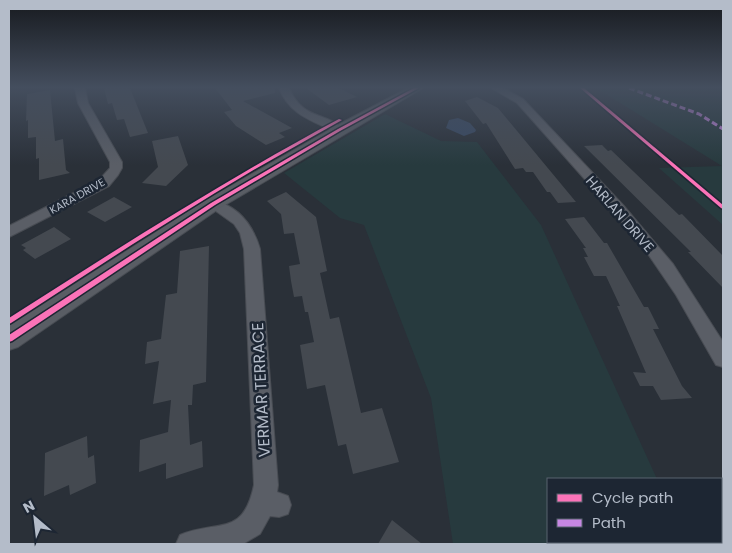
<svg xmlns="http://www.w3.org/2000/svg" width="732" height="553" font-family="Poppins,sans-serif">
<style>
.green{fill:#273a3e}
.water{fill:#384963}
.building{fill:#444950}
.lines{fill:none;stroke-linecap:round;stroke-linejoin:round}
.street-casing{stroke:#484c53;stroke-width:2}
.secondary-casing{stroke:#484c53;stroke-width:2}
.street{fill:#5a5e66;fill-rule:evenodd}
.secondary{fill:#595d64;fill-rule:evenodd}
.quiet{stroke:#c787e3;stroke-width:3;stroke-dasharray:6 3;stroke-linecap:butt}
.cycleway-casing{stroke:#1d2633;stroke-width:3}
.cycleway{fill:#fb73b8;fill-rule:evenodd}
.labels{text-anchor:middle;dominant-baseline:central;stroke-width:5;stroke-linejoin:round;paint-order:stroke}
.far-street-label{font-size:11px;fill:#b4bcc9;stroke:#1d2633}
.street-label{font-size:14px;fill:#b4bcc9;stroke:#1d2633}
.near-street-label{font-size:16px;fill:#b4bcc9;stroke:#1d2633}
</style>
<rect width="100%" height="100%" fill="#2a3038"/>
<g class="green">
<path d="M596 88H723V225L659 168 722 166Z"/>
<path d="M385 114 441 141 477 142 541 225 657 479H548V542H686L687 544H453L431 398 364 225 340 218 284 173Z"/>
</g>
<path class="water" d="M458 118 470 123 476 130 475 132 464 136 446 128 449 120Z"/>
<g class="building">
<path d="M104 88H130L148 133 130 137 124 119 117 120 112 103 108 104Z"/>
<path d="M215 88H275V93L243 101 292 128 279 133 285 137 266 145 236 126 224 112 232 110Z"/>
<path d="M306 88H339L357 97 329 105Z"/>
<path d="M50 90 55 141 63 139 66 170 70 173 39 180V158L36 159V137L28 138V120L26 121 27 94Z"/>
<path d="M477 97 498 108 576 202 558 203 550 192H547L533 172H526L523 168 515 169 486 123 483 124 465 101Z"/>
<path d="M178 136 188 165 166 186 142 183 158 167 152 141Z"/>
<path d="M602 145 608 151 611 150 679 215 682 214 723 256V288L688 252H691L584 146Z"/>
<path d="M286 192 316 217 327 271 320 273 330 319 339 317 361 413 382 408 399 462 353 474 346 444 338 446 325 385 307 389 300 345 314 342 308 312H305L302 296 294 297 291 281 289 266 300 264 294 233 284 234 281 214 267 201Z"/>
<path d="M114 197 132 207 105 222 87 212Z"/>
<path d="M584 217 604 243H607L644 307H648L659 329H653L682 386 692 398 661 400 653 386H640L633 372 646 373 617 306H620L606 276H594L584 257H588L583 248H586L565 219Z"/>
<path d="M54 227 71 239 35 259 23 250 26 248 21 245Z"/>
<path d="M209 246 206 382 193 385 192 405H188L190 445 202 441 203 467 166 479V463L139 472 140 440 168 432 171 400 153 404 159 361 145 364 147 342 161 339 166 295 177 293 180 251Z"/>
<path d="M87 436 88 458 94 455 96 483 70 495 69 485 44 496 45 453Z"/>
<path d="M392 520 422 544H378Z"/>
</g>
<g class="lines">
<g class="street-casing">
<g id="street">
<path d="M75 88H85L88 103 122 162V168L118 175 109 186 9 237V226L99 180 110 168V162L78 103Z"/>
<path d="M279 88H289C303 121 326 111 344 130L339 133 335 132C311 120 290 115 279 88Z"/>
<path d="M491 88H503L523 99 623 205 673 264 723 342V367L716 365 676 295 646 251 613 211 526 113 517 103Z"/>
<path d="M213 200C238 206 253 225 260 249L278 485 277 492 288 496 291 505 288 514 279 517 270 516 260 534 243 544H176L180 535C218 519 243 538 254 485L244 249 240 233 234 224 206 204Z"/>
</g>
</g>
<g class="secondary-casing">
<path id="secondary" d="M408 88H423L220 208 18 347 9 350V326L206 200 334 127Z"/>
</g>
<use href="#street" class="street"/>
<use href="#secondary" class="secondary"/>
<path class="quiet" d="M629 88 699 114 723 129"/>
<g class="cycleway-casing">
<g id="cycleway">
<path d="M414 88H419L340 131 215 205 12 341 9 342V335L211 203 338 129Z"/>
<path d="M580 88H584L723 205V209L721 208Z"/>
<path d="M339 119 342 120 257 168 215 193 133 244 11 323 9 324V318C117 249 225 180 339 119Z"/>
</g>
</g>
<use href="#cycleway" class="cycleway"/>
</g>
<linearGradient id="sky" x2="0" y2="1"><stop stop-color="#171a1f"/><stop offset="0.53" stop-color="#444e5e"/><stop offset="1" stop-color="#444e5e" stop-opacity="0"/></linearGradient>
<rect width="732" height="165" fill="url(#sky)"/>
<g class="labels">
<g class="far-street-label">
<text transform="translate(77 196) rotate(-29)">KARA DRIVE</text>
</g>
<g class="street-label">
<text transform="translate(620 214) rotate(49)">HARLAN DRIVE</text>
</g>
<g class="near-street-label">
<text transform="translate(261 390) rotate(-93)">VERMAR TERRACE</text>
</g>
</g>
<rect width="732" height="553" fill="none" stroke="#b4bcc9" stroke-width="20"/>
<rect x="547" y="478" width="175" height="65" fill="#1d2633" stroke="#59626f"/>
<rect x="557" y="494" width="25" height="8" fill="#fb73b8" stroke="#59626f"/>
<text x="592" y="503" font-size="15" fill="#b4bcc9">Cycle path</text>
<rect x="557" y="519" width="25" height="8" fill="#c787e3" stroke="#59626f"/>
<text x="592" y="528" font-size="15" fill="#b4bcc9">Path</text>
<g transform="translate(35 518) rotate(332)" stroke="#1d2633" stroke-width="4" paint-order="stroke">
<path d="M0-4L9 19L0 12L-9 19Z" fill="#b4bcc9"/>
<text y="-8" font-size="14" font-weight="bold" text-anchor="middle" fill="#b4bcc9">N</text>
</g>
</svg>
